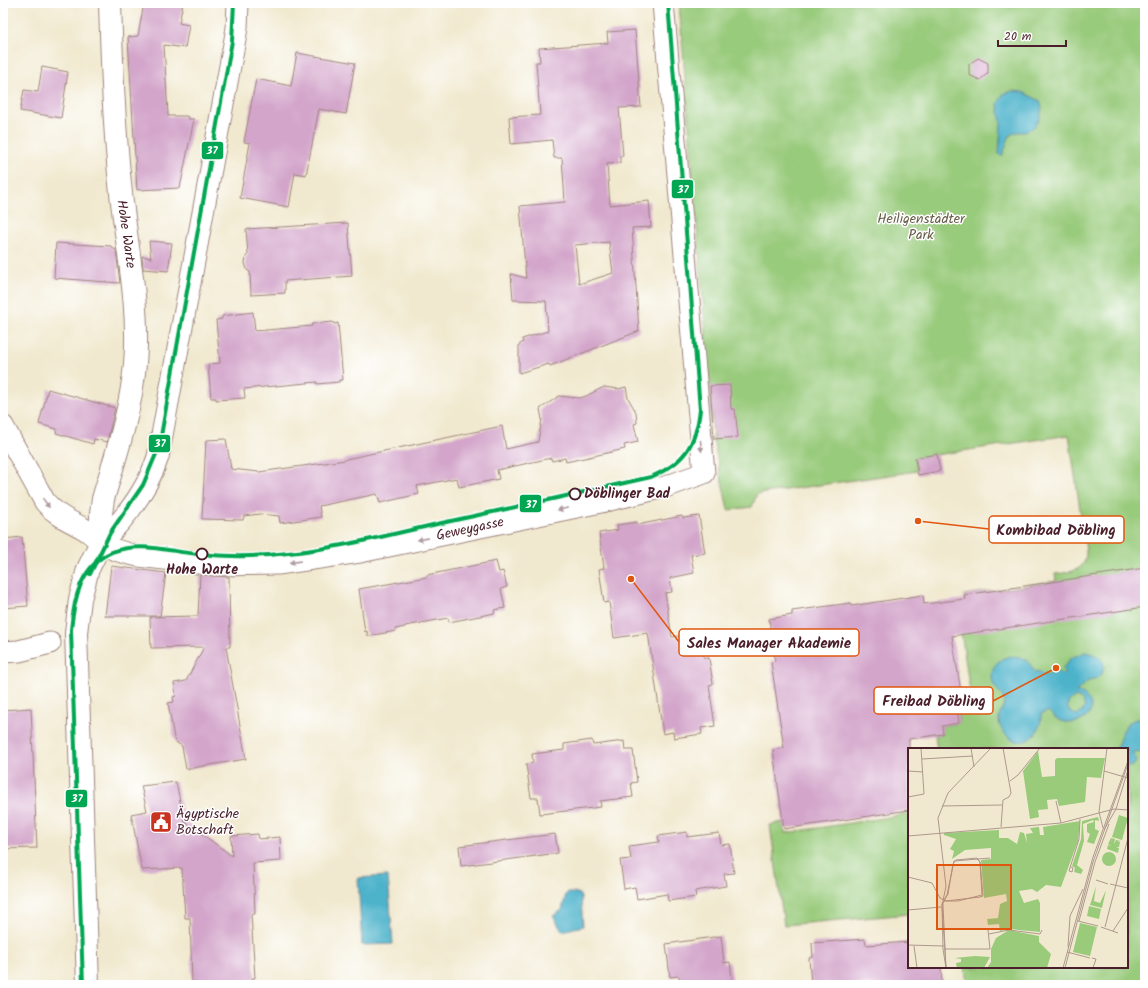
<svg xmlns="http://www.w3.org/2000/svg" width="1148" height="988" font-family="Kalam,sans-serif">
<style>
.green{fill:#99cb7b;stroke:#727553}
.water{fill:#4db3cb;stroke:#4c697b;fill-rule:evenodd}
.building{fill:#d3a5ca;fill-rule:evenodd}
.lines{fill:none;stroke-linecap:round;stroke-linejoin:round}
.street-casing{stroke:#9e847d;stroke-width:23}
.secondary-casing{stroke:#9e847d;stroke-width:24}
.street{stroke:#fff;stroke-width:21}
.secondary{stroke:#fff;stroke-width:22}
.tram-1-casing{stroke:#fff;stroke-width:7}
.tram-1{stroke:#00a651;stroke-width:4}
.oneway{fill:#ae9aa0}
.stop-dot{fill:#fff;stroke:#4a1f2b;stroke-width:2}
.labels{text-anchor:middle;dominant-baseline:central;stroke-width:3;stroke-linejoin:round;paint-order:stroke}
.park-label{font-size:14px;fill:#665b47;stroke:#fff}
.street-label{font-size:14px;fill:#4a1f2b;stroke:#fff}
.stop-label{font-size:14px;font-weight:bold;fill:#4a1f2b;stroke:#fff;text-anchor:start}
.poi-label{font-size:14px;fill:#4a1f2b;stroke:#fff;text-anchor:start}
.inset-road{fill:none;stroke:#ae988d;stroke-width:1}
.view{fill:#e0560e;fill-opacity:0.15;stroke:#e0560e;stroke-width:2}
.inset-edge{fill:none;stroke:#4a1f2b;stroke-width:2}
.leader{fill:none;stroke:#e0560e;stroke-width:1.5}
.callout-dot{fill:#e0560e;stroke:#fff;stroke-width:1.5}
.callout{fill:#fff;stroke:#e0560e;stroke-width:1.5}
.callout-label{font-size:15px;text-anchor:middle;font-weight:bold;fill:#4a1f2b}
.line-badge{stroke:#fff;stroke-width:1.5}
.badge-label{font-size:11px;text-anchor:middle;font-weight:bold;fill:#fff}
</style>
<rect width="100%" height="100%" fill="#fff"/>
<filter id="ink" filterUnits="userSpaceOnUse"><feTurbulence type="fractalNoise" baseFrequency=".025" numOctaves="2"/><feDisplacementMap in="SourceGraphic" scale="8" xChannelSelector="R" yChannelSelector="G"/><feConvolveMatrix kernelMatrix="1 2 1 2 8 2 1 2 1" color-interpolation-filters="sRGB"/></filter>
<filter id="wash" filterUnits="userSpaceOnUse"><feTurbulence type="fractalNoise" baseFrequency=".012" numOctaves="4" result="noise"/><feDisplacementMap in="SourceGraphic" scale="16" xChannelSelector="R" yChannelSelector="G"/><feGaussianBlur stdDeviation="0.9" result="paint"/><feColorMatrix in="noise" values="0 0 0 0 0 0 0 0 0 0 0 0 0 0 0 0 0 1.4 0 .05"/><feComposite in="paint" operator="in"/></filter>
<g filter="url(#wash)">
<rect width="100%" height="100%" fill="#f1e9cf"/>
<g class="green">
<path d="M679 3H1145V985L1111 982 1103 985H967L965 967H1127V749H937L935 736 943 734 942 726 959 723 958 714 973 712 960 625 968 623 964 595 1056 581 1055 574C1072 572 1087 571 1086 550L1069 435 915 458 917 471 757 494 752 507 728 510 713 439 710 386Z"/>
<path d="M909 814V914L784 925 770 825 783 822 785 833Z"/>
</g>
<g class="water">
<path d="M1012 91 1023 92 1040 101 1042 106 1040 118 1034 127 1025 132H1016L1010 135 1002 156 999 154 1001 123 998 104 1003 94Z"/>
<path d="M1085 652C1097 653 1111 663 1100 675 1096 680 1090 679 1086 683 1082 686 1080 689 1076 691 1113 706 1074 741 1048 711L1041 714C1042 729 1031 747 1013 740 1005 736 998 727 999 718 999 712 1005 707 1004 701 1002 691 992 689 992 676 992 659 1012 651 1026 660 1030 662 1032 668 1035 672L1038 671C1043 676 1051 674 1056 671L1062 674 1065 672 1062 669 1071 658ZM1076 697 1082 700 1085 706 1082 712 1076 715 1070 712 1067 706 1070 700Z"/>
<path d="M1137 719H1145V752L1132 753 1135 756 1136 762 1133 766 1127 767V753L1128 751 1127 749H1116C1121 737 1123 722 1137 719Z"/>
<path d="M388 876 393 944 362 945 358 878Z"/>
<path d="M569 893H578L581 897 583 926 562 931 553 916 562 910 566 894Z"/>
</g>
<g id="blocks">
<g class="building">
<path d="M144 3H183L179 23 189 25 185 48 164 45 168 116H187L188 119H194L180 188 137 190 128 37 138 36Z"/>
<path d="M635 30 641 107 619 108 623 156H620V163L607 164 610 205 649 201 651 227 632 228 639 331 550 366 549 364 519 373V345L523 342 522 339 548 331 546 301 513 300 511 274 526 278 520 206 565 202 562 158H554L552 140 511 144 509 117 540 115 536 62H540L539 48 608 43 607 32ZM609 242 613 273 579 284 575 245Z"/>
<path d="M297 53 355 63 346 114 319 109 306 175 295 173 289 207 240 198 250 143 244 142 256 79 291 86Z"/>
<path d="M978 58 988 63V73L980 80 969 75V64Z"/>
<path d="M42 67 68 72 61 118 20 111 24 90 38 92Z"/>
<path d="M348 223 352 276 285 281V293L251 295 250 272 247 270 245 263 246 257 248 254 246 229Z"/>
<path d="M149 241 172 243 168 271 143 269 142 256 151 258Z"/>
<path d="M56 243 111 246 112 248 116 250 120 283 54 278Z"/>
<path d="M253 312 255 331 312 326V324L333 322 334 324 338 323 343 380H339V382L317 384V382L244 389 245 398 216 400V398H211L208 364 220 363 216 320 222 319V316Z"/>
<path d="M730 385 731 409H735L738 437 714 439 710 386Z"/>
<path d="M604 387 618 389 626 387 628 398 636 412 637 423 634 424 638 442 624 445 625 449 566 462 565 458 552 461 551 458 497 470 499 479 459 487 457 478 417 486 419 494 380 503 377 494 319 506 321 517 280 523 279 516 260 514 244 516 243 520 202 519 206 440 226 439 231 469 259 472 346 460V459L502 426 506 449 538 442 542 419 540 409 559 396 580 398 586 396Z"/>
<path d="M48 389 115 408 107 442 94 439 93 444 56 433 57 429 39 424Z"/>
<path d="M937 454 940 471 918 475 915 458Z"/>
<path d="M682 516 683 518 699 516 705 553 691 555 694 573 670 578 672 592 665 593 672 637 700 633 704 658H709L713 684 709 685 715 726 701 728 702 734 674 738 673 732 663 734 648 633 614 638 609 602 604 603 599 569 604 568 599 533 618 530 617 525 637 522V525Z"/>
<path d="M22 537 28 606 3 608V539Z"/>
<path d="M496 561 499 572 503 571 507 587 501 589 505 608 494 610 495 613 449 622 448 618 405 626V627L395 629 396 631 368 636 367 631 365 632 359 589 427 577V575Z"/>
<path d="M111 566 166 573 160 616H105Z"/>
<path d="M1145 568V607L952 636 961 692 955 693 959 723 942 726 943 734 909 739V810L784 829 773 750 784 748 771 662 775 661 769 619 792 615V611L851 603V606L923 595 924 604 965 599 964 595Z"/>
<path d="M200 575 229 577 230 647H226L246 759 186 769 182 746 177 743 174 738 168 703 174 702 173 697 176 696 174 683 186 681 204 647 151 648 150 617 198 616Z"/>
<path d="M31 708 37 848 3 849V710Z"/>
<path d="M592 740 593 745 624 741 625 750H633L637 782 631 783 633 797 600 801 601 807 540 814 538 798H531L526 764 533 763 532 754 564 750V744Z"/>
<path d="M176 782 184 821 232 856 231 836 258 834 259 839 280 837 281 861 253 863 255 914H251L255 978H252V985H197L196 982H192L190 918H185L182 868 142 870 131 814 147 811 141 786Z"/>
<path d="M687 832V837L719 833 721 845 730 844 734 873 724 874 726 886 695 891 696 897 668 901 667 894 637 899 635 887 624 889 620 860 631 859 629 846 659 842 658 836Z"/>
<path d="M555 834 558 853 461 866 459 846Z"/>
<path d="M721 936 724 963 730 962 733 985H681L679 976 670 977 666 944Z"/>
<path d="M865 939 866 945 909 942V967H941L942 985H811L809 958 813 957 812 943Z"/>
</g>
</g>
</g>
<g filter="url(#ink)">
<use href="#blocks" fill-opacity="0" stroke="#9e847d" stroke-width="1"/>
<g class="lines">
<g class="street-casing">
<g id="street">
<path d="M3 426 45 502C58 517 69 520 86 530 94 535 100 543 109 547 118 552 129 554 139 556L215 565 278 564 360 552 601 502 665 487 704 473 663 3"/>
<path d="M101 542C126 518 147 490 158 457L237 28 238 3"/>
<path d="M3 652 19 651 50 643"/>
</g>
</g>
<g class="secondary-casing">
<path id="secondary" d="M88 985 76 633 80 599 88 569 101 542V514L103 499C116 455 131 410 135 364 140 307 127 250 121 193 114 130 112 66 110 3"/>
</g>
<use href="#street" class="street"/>
<use href="#secondary" class="secondary"/>
<g class="tram-1-casing">
<g id="tram-1">
<path d="M90 574 110 533 143 485 159 447 232 41 234 3"/>
<path d="M83 985 71 630C74 599 80 566 112 552 139 541 171 552 198 554 228 557 258 557 288 553 339 548 388 535 437 524 508 509 580 493 651 477 684 463 696 445 700 410L668 3"/>
</g>
</g>
<use href="#tram-1" class="tram-1"/>
</g>
<defs><path id="oneway-solid" d="M-6-.8H1V-3.2L6.5 0L1 3.2V.8H-6Z"/></defs>
<g class="oneway">
<use href="#oneway-solid" transform="translate(701 446) rotate(85)"/>
<use href="#oneway-solid" transform="translate(46 503) rotate(54)"/>
<use href="#oneway-solid" transform="translate(563 509) rotate(168)"/>
<use href="#oneway-solid" transform="translate(423 539) rotate(168)"/>
<use href="#oneway-solid" transform="translate(295 562) rotate(171)"/>
</g>
</g>
<defs>
<g id="civic-square" transform="scale(1.15)"><rect x="-9" y="-9" width="18" height="18" rx="4" fill="#c8321e" stroke="#fff"/><path d="M-.6-6.5H3V-4.5H.6V-3L4-1V1h2V6H-6V1h2V-1L-.6-3ZM-1.2 2.5V6h2.4V2.5Z" fill="#fff"/></g>
</defs>
<g fill-rule="evenodd">
<use href="#civic-square" x="161" y="822"/>
</g>
<g class="stop-dot">
<circle cx="575" cy="494" r="5.5"/>
<circle cx="202" cy="554" r="5.5"/>
</g>
<g class="labels">
<g class="park-label">
<text x="921" y="219">Heiligenstädter<tspan x="921" dy="16">Park</tspan></text>
</g>
<g class="street-label">
<text transform="translate(126 234) rotate(82)">Hohe Warte</text>
<text transform="translate(470 529) rotate(-12)">Geweygasse</text>
</g>
<g class="stop-label">
<text x="584" y="494">Döblinger Bad</text>
<text x="202" y="570" text-anchor="middle">Hohe Warte</text>
</g>
<g class="poi-label">
<text x="176" y="814">Ägyptische<tspan x="176" dy="16">Botschaft</tspan></text>
</g>
</g>
<g transform="translate(908 748)">
<rect width="220" height="220" fill="#f1e9cf"/>
<path d="M130 3 134 29 147 28V12L149 10H197L193 30 179 29 177 54 151 58 149 51 139 52 140 61 130 62 131 69 122 71 115 23ZM211 67 220 70 214 92 204 89ZM190 69 191 73 187 72V81L191 83 186 96 179 94 182 86 179 84V76L186 74 185 72 175 76 176 93 169 117 175 122 173 126 166 124 167 120 164 118 173 91 174 73ZM172 73 170 93 153 139 138 137 129 144 124 141 111 143 116 155 130 151 132 155V184L101 181 92 183 91 176 80 177 79 171 90 170 92 156 99 153 98 146 76 150 73 112 83 111V100L57 102 44 111 46 103 42 101 48 91 36 87V85L91 82V90H100L109 96 112 84 116 85 119 95 118 86 125 85 122 80 131 79 132 87H136L135 79ZM203 90 207 91 206 96 208 92 213 93 209 94H212L211 99H208L211 100 210 105 199 101 200 97 203 98 200 96ZM194 111a7 7 0 1 1 14 0a7 7 0 1 1-14 0ZM188 138 186 153 192 155 198 142 194 160 182 157ZM181 158 193 161 191 171 179 168ZM172 175 189 179 182 208 165 204ZM101 182 131 188V194L143 206 139 220H79L83 214V201L88 190ZM67 208 82 209 76 220H49L48 215 53 214V211L47 210Z" fill="#99cb7b"/>
<path class="inset-road" d="M63 0 66 19M14 11 65 8M0 23 15 24M196 23 220 30M102 33 110 27 132 0M0 49 16 46 13 0M148 53 153 75M34 58 94 57M93 79 95 52 101 49 103 45 95 0M195 80 191 64 199 0M196 82 208 61 220 22M0 88 153 75 206 61 220 62M163 119 165 120 164 124 161 123 171 91 172 71M0 129 24 135 32 150 38 153 72 149 75 148 72 114 69 111M188 132 200 136M202 136 220 140M36 152 39 147 46 113 82 110M0 162 33 159M170 173 190 178M171 173 187 114 201 76M193 179 210 185M197 179 220 90M205 183 220 160M81 186 101 182 132 186 134 182M0 197 36 198M6 198 9 220M160 199 162 168 175 141M36 201H82L80 182M159 204 182 210M184 210 188 211 185 220M38 220 34 158 38 138 30 70 40 45 83 0M38 220 35 201 34 156 35 154 37 153H50L74 147 72 114 69 110 48 112 45 116 40 146 36 153 35 154V158L38 220M155 220 185 109 220 13M157 220 185 114 220 16"/>
<path class="view" d="M29 117H103V181H29Z"/>
<rect width="220" height="220" class="inset-edge"/>
</g>
<path class="leader" d="M918 521L989 529M631 579L679 642M1056 668L993 701"/>
<g class="callout-dot">
<circle cx="918" cy="521" r="4"/>
<circle cx="631" cy="579" r="4"/>
<circle cx="1056" cy="668" r="4"/>
</g>
<g class="callout">
<rect x="989" y="516" width="135" height="27" rx="4"/>
<rect x="679" y="629" width="180" height="27" rx="4"/>
<rect x="874" y="687" width="119" height="27" rx="4"/>
</g>
<g class="callout-label">
<text x="1056" y="535">Kombibad Döbling</text>
<text x="769" y="648">Sales Manager Akademie</text>
<text x="934" y="706">Freibad Döbling</text>
</g>
<g class="line-badge">
<rect x="201" y="141" width="23" height="19" rx="4" fill="#00a651"/>
<rect x="671" y="179" width="23" height="20" rx="4" fill="#00a651"/>
<rect x="148" y="434" width="23" height="19" rx="4" fill="#00a651"/>
<rect x="519" y="494" width="23" height="19" rx="4" fill="#00a651"/>
<rect x="65" y="789" width="23" height="19" rx="4" fill="#00a651"/>
</g>
<g class="badge-label">
<text x="212" y="154">37</text>
<text x="683" y="193">37</text>
<text x="160" y="447">37</text>
<text x="531" y="508">37</text>
<text x="77" y="802">37</text>
</g>
<rect width="1148" height="988" fill="none" stroke="#fff" stroke-width="16"/>
<path d="M998 40v6h68v-6" fill="none" stroke="#4a1f2b" stroke-width="2"/>
<text x="1004" y="40" font-size="12" fill="#4a1f2b" stroke="#ffffff" stroke-width="3" paint-order="stroke">20 m</text>
</svg>
